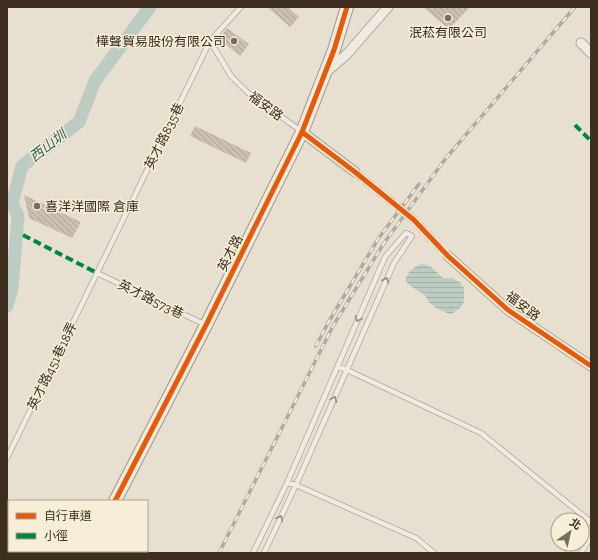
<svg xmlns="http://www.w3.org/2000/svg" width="598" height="560" font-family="'Zilla Slab','Noto Sans TC',serif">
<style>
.water{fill:url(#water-rules)}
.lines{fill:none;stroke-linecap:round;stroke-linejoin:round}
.river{stroke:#bcccc2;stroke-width:13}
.building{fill:url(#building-back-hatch)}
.street-tunnel{stroke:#c5bcae;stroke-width:9;stroke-dasharray:9 4.5;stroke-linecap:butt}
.lane-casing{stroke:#ada599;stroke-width:6}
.street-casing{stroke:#ada599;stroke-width:11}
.secondary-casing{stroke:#9c958a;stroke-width:14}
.lane{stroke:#efebe3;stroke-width:4.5}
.street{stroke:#efebe3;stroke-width:9}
.secondary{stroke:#efebe3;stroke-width:12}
.rail-casing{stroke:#afaaa2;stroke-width:3.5}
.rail{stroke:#f7eed8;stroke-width:2;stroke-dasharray:6;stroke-linecap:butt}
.quiet{stroke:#00873e;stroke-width:4;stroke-dasharray:8 4;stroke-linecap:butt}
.cycleway-casing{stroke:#f7eed8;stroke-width:8}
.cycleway{stroke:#e8590c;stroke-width:5}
.oneway{stroke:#968c82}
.poi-dot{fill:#786c5e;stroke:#f7eed8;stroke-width:1.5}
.labels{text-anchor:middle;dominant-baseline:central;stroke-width:3;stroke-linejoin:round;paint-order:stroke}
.poi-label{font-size:13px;fill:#3d2e20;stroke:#f7eed8}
.street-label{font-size:13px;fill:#3d2e20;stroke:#f7eed8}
.water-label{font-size:14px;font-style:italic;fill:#2f5d5a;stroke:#f7eed8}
</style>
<defs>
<pattern id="water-rules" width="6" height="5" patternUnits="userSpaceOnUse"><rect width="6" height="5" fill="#bcccc2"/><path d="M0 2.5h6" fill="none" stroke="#a2b0a6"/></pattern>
<pattern id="building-back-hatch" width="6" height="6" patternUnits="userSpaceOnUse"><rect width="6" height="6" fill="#cbbfb2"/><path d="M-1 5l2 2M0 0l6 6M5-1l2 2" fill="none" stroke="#afa499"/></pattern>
</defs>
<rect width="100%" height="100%" fill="#e7e0d1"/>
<path class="water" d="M422 264 430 266 443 278H452L461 283 464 288V302L459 309 451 314C443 312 438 309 431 304 428 301 426 296 423 294 416 289 410 287 405 280 409 271 412 267 422 264Z"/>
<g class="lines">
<path class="river" d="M7 306 12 288 18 216 12 203 22 166 79 122 95 81 150 7"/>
</g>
<g class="building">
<path d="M267 7H288L299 17 290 27Z"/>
<path d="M423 7H470L449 29Z"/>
<path d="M227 28 249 44 240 56 219 39Z"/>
<path d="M195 126 251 153 246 163 190 136Z"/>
<path d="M24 195 81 222 72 238 29 218Z"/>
</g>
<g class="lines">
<path class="street-tunnel" d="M355 172 414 220 448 256"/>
<g class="lane-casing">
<g id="lane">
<path d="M210 41 231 76 247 92 301 131"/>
<path d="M97 273 206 325"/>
<path d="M338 367 347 370 481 433 591 522"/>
<path d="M7 458 210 41 241 7"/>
<path d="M287 483 296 485 416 538 434 553"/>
<path d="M582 532 591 519"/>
<path d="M253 553 287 483 385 257 406 233 412 236 394 263 296 485 264 553"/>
<path d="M568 553 573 544"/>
<path d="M581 553 591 537"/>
</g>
</g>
<g class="street-casing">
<g id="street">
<path d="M581 43 591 53"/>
<path d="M326 72 347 54 388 7"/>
<path d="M302 132 355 172"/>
<path d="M448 256 508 310 591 366"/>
</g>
</g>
<g class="secondary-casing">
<g id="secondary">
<path d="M115 501 206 325 302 132 334 50 347 7"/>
<path d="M88 553 89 551"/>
</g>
</g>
<use href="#lane" class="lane"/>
<use href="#street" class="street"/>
<use href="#secondary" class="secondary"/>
<g class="rail-casing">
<g id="rail">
<path d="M316 346 328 323 378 239 419 184"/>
<path d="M219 553 333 326 384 243 446 158 575 7"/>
</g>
</g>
<use href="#rail" class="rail"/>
<g class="quiet">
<path d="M575 125 591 141"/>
<path d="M23 235 97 273"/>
</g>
<g class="cycleway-casing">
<g id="cycleway">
<path d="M302 132 355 172 414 220 448 256 508 310 591 366"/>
<path d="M115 501 206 325 302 132 334 50 347 7"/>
</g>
</g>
<use href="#cycleway" class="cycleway"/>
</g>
<defs><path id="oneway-chevron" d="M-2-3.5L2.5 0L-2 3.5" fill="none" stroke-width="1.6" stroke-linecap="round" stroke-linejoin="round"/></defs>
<g class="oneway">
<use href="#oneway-chevron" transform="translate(386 280) rotate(-67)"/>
<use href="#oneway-chevron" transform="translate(358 319) rotate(113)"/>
<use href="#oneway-chevron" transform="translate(334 399) rotate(-66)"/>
<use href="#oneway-chevron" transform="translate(280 518) rotate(-64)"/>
</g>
<g class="poi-dot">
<circle cx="448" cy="18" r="4"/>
<circle cx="234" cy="41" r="4"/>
<circle cx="37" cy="206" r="4"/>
</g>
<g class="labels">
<g class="poi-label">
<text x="448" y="32">泯菘有限公司</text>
<text x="226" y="41" text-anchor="end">樺聲貿易股份有限公司</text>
<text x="45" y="206" text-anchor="start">喜洋洋國際 倉庫</text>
</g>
<g class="street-label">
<text transform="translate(266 106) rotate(36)">福安路</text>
<text transform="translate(164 136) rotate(-64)">英才路835巷</text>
<text transform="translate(230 253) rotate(-63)">英才路</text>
<text transform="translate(151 299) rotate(26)">英才路573巷</text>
<text transform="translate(523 306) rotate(37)">福安路</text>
<text transform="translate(52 366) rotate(-64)">英才路451巷18弄</text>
</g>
<g class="water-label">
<text transform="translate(48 146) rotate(-38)">西山圳</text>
</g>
</g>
<rect width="598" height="560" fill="none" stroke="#3d2e20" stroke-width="16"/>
<rect x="8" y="500" width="140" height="52" fill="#f7eed8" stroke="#ada18e"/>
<rect x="16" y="513" width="20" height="6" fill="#e8590c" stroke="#ada18e"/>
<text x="44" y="520" font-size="12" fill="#3d2e20">自行車道</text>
<rect x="16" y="533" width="20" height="6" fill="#00873e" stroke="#ada18e"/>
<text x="44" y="540" font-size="12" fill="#3d2e20">小徑</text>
<g transform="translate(570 532) rotate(34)"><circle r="19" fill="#f7eed8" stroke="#ada18e"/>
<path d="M0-3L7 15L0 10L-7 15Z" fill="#786c5e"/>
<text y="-6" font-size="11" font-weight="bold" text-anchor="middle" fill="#3d2e20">北</text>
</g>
</svg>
